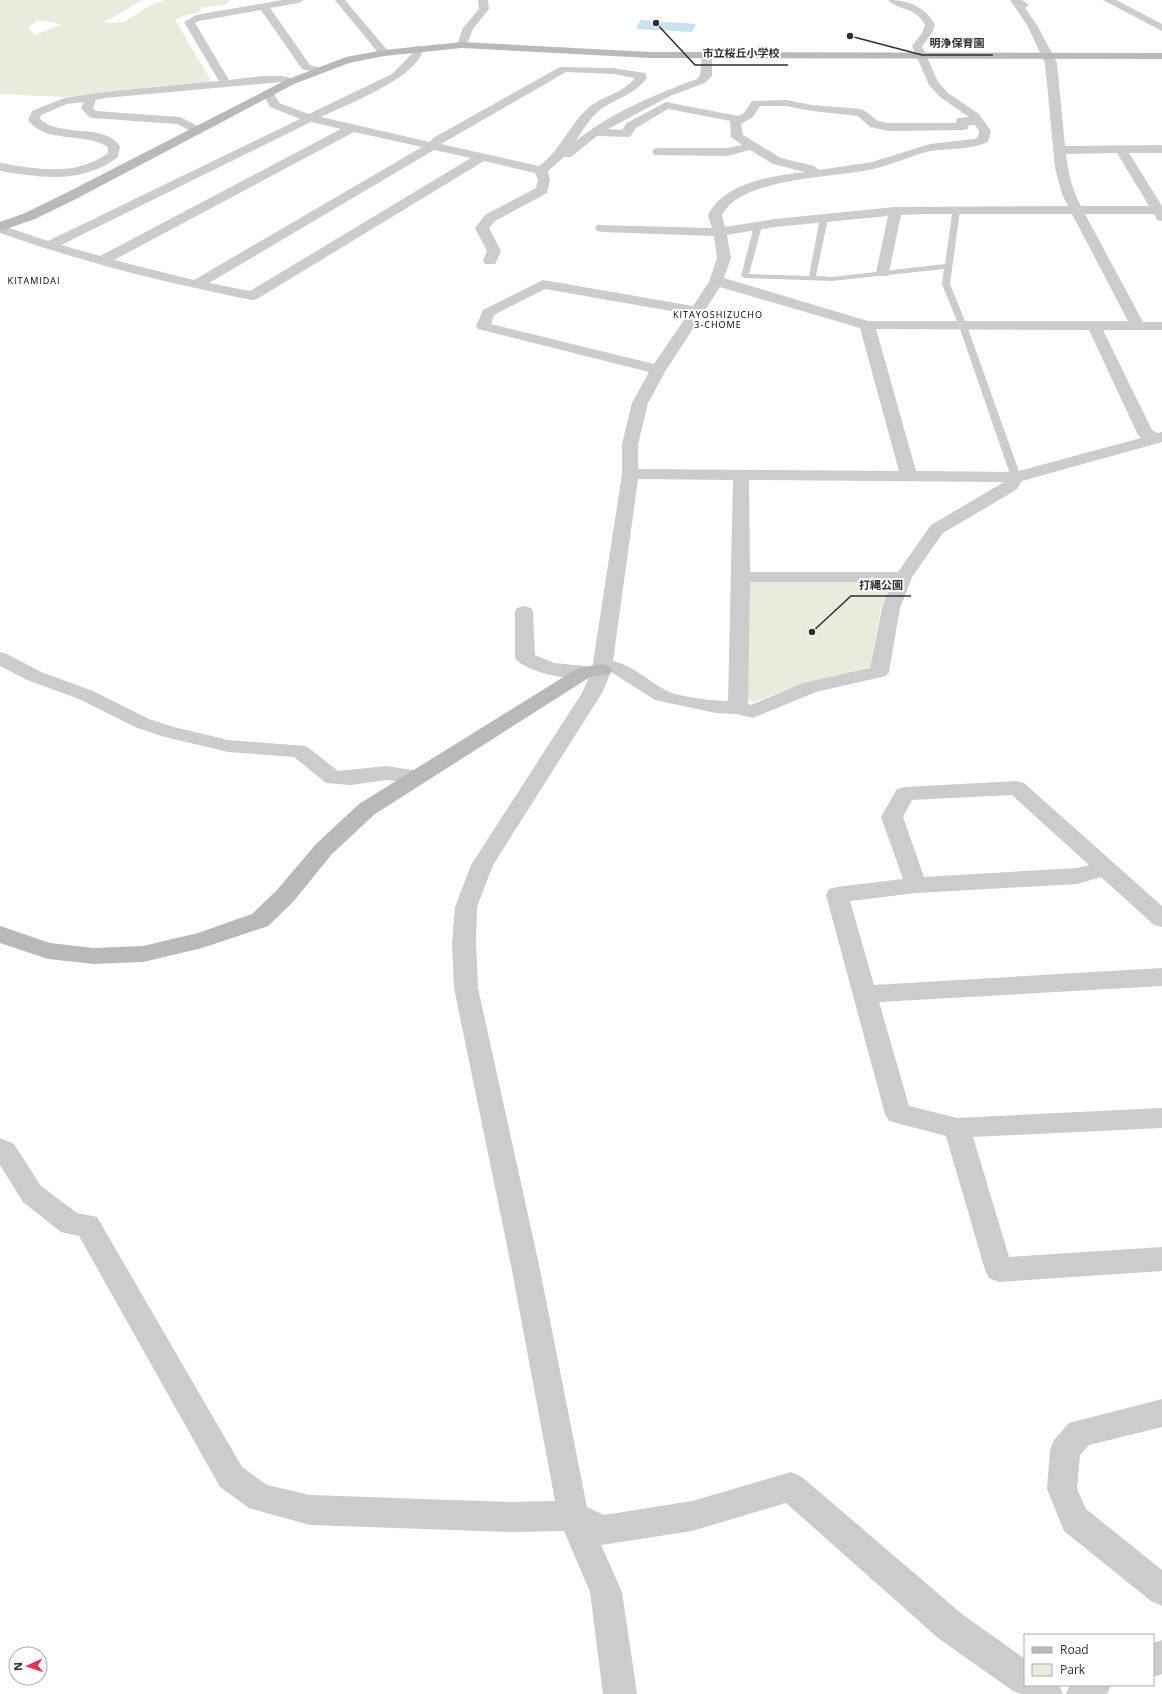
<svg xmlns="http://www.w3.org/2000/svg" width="1162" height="1694" font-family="'Open Sans','Noto Sans JP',sans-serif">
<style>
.green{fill:#e7ecdd;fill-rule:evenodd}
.water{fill:#cae2ec}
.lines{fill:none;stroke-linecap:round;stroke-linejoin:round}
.lane{fill:#ccc;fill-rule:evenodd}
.street{fill:#ccc;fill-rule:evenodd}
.secondary{fill:#b9b9b9;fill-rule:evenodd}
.labels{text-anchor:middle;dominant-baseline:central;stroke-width:4;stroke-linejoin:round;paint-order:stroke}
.far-neighbourhood-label{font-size:9px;letter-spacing:1px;fill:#000;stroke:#fff}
.leader{fill:none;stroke:#2f2f2f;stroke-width:1.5}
.callout-dot{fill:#2f2f2f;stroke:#fff;stroke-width:1.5}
.callout-label{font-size:11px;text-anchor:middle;font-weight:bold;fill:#2f2f2f;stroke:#fff;stroke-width:4;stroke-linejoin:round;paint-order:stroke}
</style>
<rect width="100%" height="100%" fill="#fff"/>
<g class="green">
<path d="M0 0H143L103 23 124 22 151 5 165 0H229L227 4 201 8 199 13 186 15 175 20 212 82 66 97 0 94ZM38 20 62 24H63L35 35 28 28Z"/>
<path d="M754 581H885L892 587 881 608 872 656 875 662 865 670 791 688 754 702 748 700 747 583Z"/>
</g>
<path class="water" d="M640 20 696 24 692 32 636 29Z"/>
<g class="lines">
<path class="lane" d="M953 208 960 210 950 284 967 326 1021 477 1016 480 1011 477 959 326 942 284 944 269 832 281 745 278 741 276 754 226 758 224 762 226 749 274 809 276 820 218 824 216 828 218 816 276 832 277 945 264Z"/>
<g class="street">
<path d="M282 0H304L299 3 270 8 310 65 321 68 323 70 321 72 317 73 302 69 261 10 199 21 195 23 229 80C244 79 287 70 296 82L290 85 280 82 105 98 96 100 93 108 96 111 180 117 202 128 204 131 198 135 177 124 92 118 88 116 81 108 84 102 67 104 41 115 40 119C61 138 104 123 120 146L118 157C83 184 41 178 0 171V163C37 169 76 177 108 153V147C85 132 45 144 28 120L32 111 64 98 105 92 219 81 184 22 196 15Z"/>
<path d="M335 0H345L388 51 389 53 388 55H380Z"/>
<path d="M478 0H488L489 9 473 29 466 47H458L457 45 463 28 479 9Z"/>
<path d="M888 0C908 0 925 6 935 25L932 33 922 46 938 82 948 93 979 114 991 131 988 142C971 150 950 148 931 151 911 155 893 165 873 169 835 178 741 177 722 215L725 227 775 219 895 207 1068 206 1062 194 1055 168 1045 63 1027 25 1010 0H1022L1029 5 1025 8 1037 25 1057 63 1065 146 1162 145V153H1129L1162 206V221L1157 220 1154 214H1085L1143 322H1162V330H1103L1152 430 1157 433 1162 432V442L1022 481 1016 490 943 533 912 577 900 608 889 672 886 676 816 692 753 718 737 714 716 713 655 700 611 672 602 693 493 865 477 907 476 943 478 988 539 1265 587 1507 604 1515 692 1501 791 1472 802 1477 962 1614 1025 1659V1685H1059L1063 1694H1021L1013 1691 938 1638 786 1503 692 1531 601 1545 622 1592 637 1694H603L590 1592 564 1531 510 1532 310 1525 249 1508 220 1487 79 1236 61 1232 23 1202 0 1165V1138L14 1144 41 1186 77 1213 97 1217 242 1467 267 1485 310 1495 510 1502 555 1501 511 1265 454 988 452 943 455 907 471 865 582 693 589 677C572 681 526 673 515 658V612L517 608 524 606 531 608 533 612 535 655 554 663 585 666 592 669 622 474V444L632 403 649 372 478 329 476 326 483 310 543 280 693 306 709 282 717 258 714 236 602 232 597 231 595 228 597 225 712 228 708 215C725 182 772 176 805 172L773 164 750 150 727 156 654 155 652 152 654 149 658 148H727L742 145 731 137 730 121 668 109 636 128 630 137 597 136 571 157H564L548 171 550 180 547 193 495 221 489 228 501 251 495 264H485L483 261 487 251 475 228 485 215 536 188 538 180 535 173 484 161 257 299 252 300C166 283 82 262 0 233V225L48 241 300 119 270 107 263 94 265 92H273L279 103 309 114 392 74 412 54 414 47 418 46 423 49C419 77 346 105 321 117L430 142 433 138 560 67 613 68 645 73 647 78C634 95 617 98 601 109 590 118 583 129 576 141 610 113 656 94 697 79L700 75 702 56 707 53 712 56V76L705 83 670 96 608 129 622 130 627 123 666 102 738 116 744 113 752 101 786 100 812 105 861 109 865 111 878 121 888 123H956L957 118 969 117 940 97 929 85 912 46 922 33 925 25C915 6 898 11 888 0ZM566 72 613 74 635 78C622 94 601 96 587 109 568 127 560 151 539 166L441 144ZM760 106H786L812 111 858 116 870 127 888 131 964 130 968 129 969 125H975L979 131 978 137 975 139 930 144 872 162 819 170 814 166 781 158 743 135 741 124 753 117ZM311 122 341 129 100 256 61 245ZM354 132 422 147 194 280 114 260ZM434 150 471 158 250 291 209 283ZM1117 153 1149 206H1081C1072 190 1068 172 1066 154ZM926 214H1072L1128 321H868L724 278 731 258 727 235 775 227 888 216 876 273 878 276H888L901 215ZM720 287 860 328 899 471 638 469V444L648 403 666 370ZM545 289 688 314 654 364 491 324 494 315ZM876 329 1089 330 1137 433 1141 438 1015 472 916 471ZM638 479 733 480 728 701C714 701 680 697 667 691 648 681 634 666 613 661ZM749 480 1004 482 931 525 898 572H750ZM750 582H892L882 608 870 668 803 683 751 705 748 704Z"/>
<path d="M1103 0H1116L1162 24V31Z"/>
<path d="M0 652 7 654 41 672 93 691 149 719 174 727 228 740 306 746 338 771 387 766 424 772 428 777 424 782 417 784 387 780 351 785 326 783 294 757 228 752 161 736 135 727 79 699 27 680 0 666Z"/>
<path d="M1017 781 1024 783 1162 906V927L1154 925 1101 877 1077 884 916 893 850 901 874 985 1162 968V986L879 1002 909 1106 957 1118 1162 1108V1128L973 1137 1009 1257 1162 1247V1271L999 1282 989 1278 985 1270 946 1136 889 1121 885 1114 826 895 829 889 837 887 903 879 881 817 897 789 905 787ZM1012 795 1089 865 1077 868 924 877 903 817 912 800Z"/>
<path d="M1162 1399V1427L1089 1445 1080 1455 1077 1489 1086 1509 1162 1570V1606L1151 1601 1064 1531 1047 1489 1050 1450 1054 1440 1069 1423Z"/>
<path d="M1162 1640V1674L1153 1677V1643Z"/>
<path d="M1070 1685H1111L1107 1694H1066Z"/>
</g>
<g class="secondary">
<path d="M462 42 650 52 1162 53V59L650 58 462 48 384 56 349 63 294 84 74 200 35 219 0 231V222L25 213 64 194 286 80 346 57 384 50Z"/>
<path d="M602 664 609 666 612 670 609 674 590 677 375 814 332 854 293 902 268 926 202 948 143 962 94 964 48 959 0 943V926L50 943 94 948 143 946 198 933 252 914 277 890 316 844 359 804 578 668Z"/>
</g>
</g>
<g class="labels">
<g class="far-neighbourhood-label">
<text x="34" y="280">KITAMIDAI</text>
<text x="718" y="314">KITAYOSHIZUCHO<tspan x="718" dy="10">3-CHOME</tspan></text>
</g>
</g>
<path class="leader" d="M850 36L922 55H993M656 23L695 65H788M812 632L851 596H911"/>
<g class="callout-dot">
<circle cx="850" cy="36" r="4"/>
<circle cx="656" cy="23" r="4"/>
<circle cx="812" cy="632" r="4"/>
</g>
<g class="callout-label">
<text x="957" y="47">明浄保育園</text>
<text x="741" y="57">市立桜丘小学校</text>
<text x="881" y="589">打縄公園</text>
</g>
<rect x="1024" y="1634" width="130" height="52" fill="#ffffff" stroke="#acacac"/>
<rect x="1032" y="1647" width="20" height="6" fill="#b9b9b9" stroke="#acacac"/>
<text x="1060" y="1654" font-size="12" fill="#2f2f2f">Road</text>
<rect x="1032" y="1664" width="20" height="12" fill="#e7ecdd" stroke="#acacac"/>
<text x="1060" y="1674" font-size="12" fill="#2f2f2f">Park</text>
<g transform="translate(28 1666) rotate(267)"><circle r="19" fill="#ffffff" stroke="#acacac"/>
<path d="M0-3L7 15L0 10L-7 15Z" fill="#e43454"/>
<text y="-6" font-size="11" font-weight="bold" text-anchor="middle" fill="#2f2f2f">N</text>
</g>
</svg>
